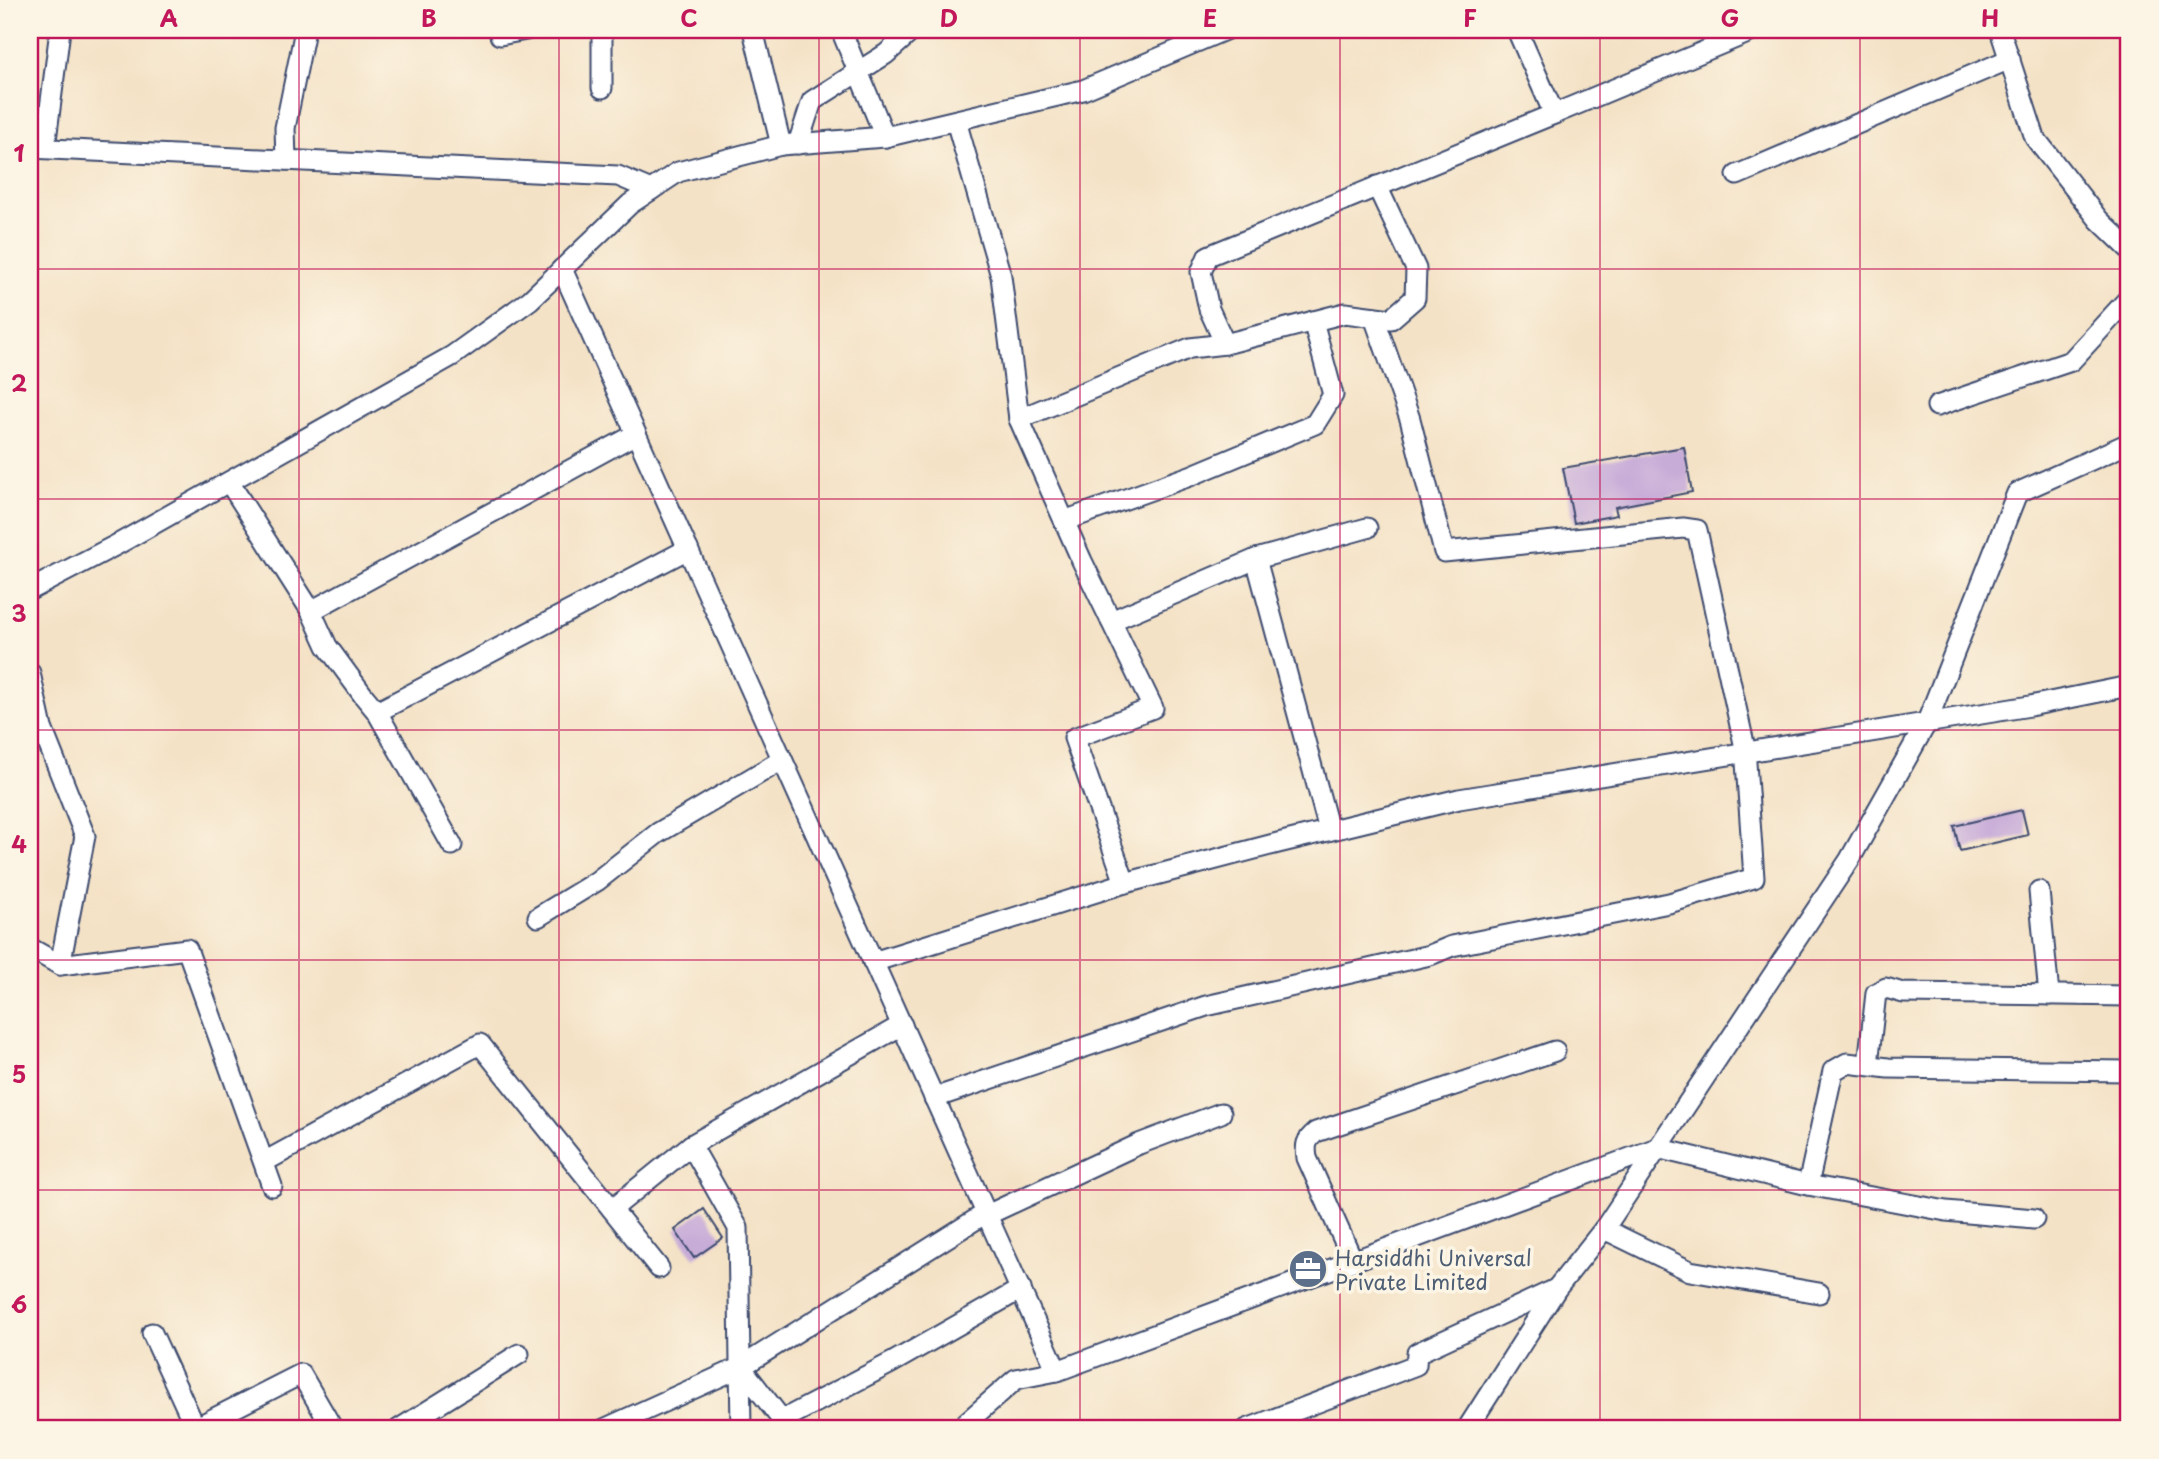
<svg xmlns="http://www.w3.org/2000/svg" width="2159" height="1459" font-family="'Playpen Sans',sans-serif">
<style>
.building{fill:#c7acd8}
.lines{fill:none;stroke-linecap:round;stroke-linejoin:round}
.minor-casing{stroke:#3c4a6e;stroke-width:23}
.minor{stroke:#fff;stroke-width:19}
.grid{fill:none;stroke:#c2185b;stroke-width:2;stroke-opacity:0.55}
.labels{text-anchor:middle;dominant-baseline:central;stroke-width:7;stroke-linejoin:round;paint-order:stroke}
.service-label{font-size:21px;fill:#4e5e75;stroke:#fcf5e5;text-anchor:start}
.neatline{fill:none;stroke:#c2185b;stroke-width:2.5}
.grid-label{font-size:23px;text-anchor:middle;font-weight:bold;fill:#c2185b}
</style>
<rect width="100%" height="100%" fill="#fcf5e5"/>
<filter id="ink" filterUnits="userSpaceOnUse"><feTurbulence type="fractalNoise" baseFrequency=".0143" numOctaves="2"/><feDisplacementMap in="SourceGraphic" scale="14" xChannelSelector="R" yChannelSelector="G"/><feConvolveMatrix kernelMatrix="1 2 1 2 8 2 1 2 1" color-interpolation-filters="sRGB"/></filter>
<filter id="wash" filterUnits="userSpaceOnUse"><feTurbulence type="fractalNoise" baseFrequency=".00686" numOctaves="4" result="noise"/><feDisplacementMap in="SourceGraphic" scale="28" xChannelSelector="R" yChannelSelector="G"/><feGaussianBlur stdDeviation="1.57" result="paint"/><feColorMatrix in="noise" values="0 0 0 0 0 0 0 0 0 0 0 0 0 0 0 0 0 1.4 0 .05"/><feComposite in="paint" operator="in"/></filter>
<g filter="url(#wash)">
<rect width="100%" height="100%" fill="#f4e2c6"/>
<g id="blocks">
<g class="building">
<path d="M1684 447 1692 492 1615 507 1617 515 1574 523 1563 468Z"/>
<path d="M2022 810 2028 835 1960 851 1954 826Z"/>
<path d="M704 1209 723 1238 694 1258 675 1230Z"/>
</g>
</g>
</g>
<g filter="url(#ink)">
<use href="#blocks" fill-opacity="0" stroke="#3c4a6e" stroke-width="2"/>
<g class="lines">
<g class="minor-casing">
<g id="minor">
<path d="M602 30V88"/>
<path d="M753 30 781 145"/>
<path d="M841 30 885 137"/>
<path d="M2000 30 2035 138 2099 220 2129 249"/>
<path d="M500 35 526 30"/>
<path d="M1554 114 1755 30"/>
<path d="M956 121 1001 276 1019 419 1082 561 1153 708 1074 738 1125 883"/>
<path d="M798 144 812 101 886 54 913 30"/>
<path d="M30 148 618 176 651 190"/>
<path d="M45 148 60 30"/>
<path d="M286 160 285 128 305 30"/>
<path d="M1737 175 2010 59"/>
<path d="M562 269 1057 1371 1657 1148 1808 1185 1946 1211 2034 1219"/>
<path d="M1225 344 1209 309 1201 272 1208 256 1554 114 1517 30"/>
<path d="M1937 406 2071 361 2129 298"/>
<path d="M1019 419 1190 348 1225 344 1345 313 1391 319 1415 298 1416 269 1377 186"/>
<path d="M229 482 311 611 327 646 363 695 377 712 452 845"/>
<path d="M1064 521 1190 476 1315 424 1333 395 1313 321"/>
<path d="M1256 559 1329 830"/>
<path d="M30 590 120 543 452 356 530 300 630 204 678 172 781 145 885 137 1083 90 1225 30"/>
<path d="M311 611 636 434"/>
<path d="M1111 621 1256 559 1367 528"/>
<path d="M30 673 42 728 85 836 60 965 187 949 272 1186"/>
<path d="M377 712 688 549"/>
<path d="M2039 891 2049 995"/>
<path d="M538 917 597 881 658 833 782 760"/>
<path d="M30 948 60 965"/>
<path d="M873 962 1125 883 1278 843 1459 799 2030 706 2129 686"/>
<path d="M1868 1065 1876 993 1886 988 1903 993 2129 996"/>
<path d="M934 1098 1206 1006 1430 955 1452 946 1669 903 1754 878 1745 748 1697 530 1683 528 1444 552 1410 419 1374 317"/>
<path d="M691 1145 738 1228 741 1429"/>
<path d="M264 1162 480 1044 659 1268"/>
<path d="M1808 1185 1833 1071 1847 1063 1888 1068 2129 1071"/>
<path d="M612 1209 691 1145 902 1025"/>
<path d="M987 1215 1139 1144 1221 1113"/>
<path d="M1604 1229 1690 1271 1819 1293"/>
<path d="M1353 1261 1307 1158C1305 1145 1306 1140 1316 1132L1555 1051"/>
<path d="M152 1333 196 1429"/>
<path d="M741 1367 782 1420 893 1362 1021 1289"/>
<path d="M195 1428 301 1374 333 1429"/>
<path d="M399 1429 519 1354"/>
<path d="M604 1429 741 1367 986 1213"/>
<path d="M959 1429 1016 1379 1057 1371"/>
<path d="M1247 1429 1416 1365 1417 1353 1556 1289"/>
<path d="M1467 1429 1557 1288 1604 1229 1850 859 1927 722 2017 493 2129 443"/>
</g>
</g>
<use href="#minor" class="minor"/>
</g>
</g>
<path class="grid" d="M299 30V1429M559 30V1429M819 30V1429M1080 30V1429M1340 30V1429M1600 30V1429M1860 30V1429M30 269H2129M30 499H2129M30 730H2129M30 960H2129M30 1190H2129"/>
<defs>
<g id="office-disc" transform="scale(2.0125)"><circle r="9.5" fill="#5c6f8a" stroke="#fcf5e5"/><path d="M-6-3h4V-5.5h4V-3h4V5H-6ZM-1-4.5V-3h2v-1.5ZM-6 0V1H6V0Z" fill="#fff"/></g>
</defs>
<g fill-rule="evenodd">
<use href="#office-disc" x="1308" y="1269"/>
</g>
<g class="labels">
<g class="service-label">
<text x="1335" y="1257">Harsiddhi Universal<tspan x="1335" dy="24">Private Limited</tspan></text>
</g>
</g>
<rect width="2159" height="1459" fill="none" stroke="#fcf5e5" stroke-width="77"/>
<rect x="38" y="38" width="2082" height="1382" class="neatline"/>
<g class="grid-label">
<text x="169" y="27">A</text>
<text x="429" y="27">B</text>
<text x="689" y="27">C</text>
<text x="949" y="27">D</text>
<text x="1210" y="27">E</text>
<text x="1470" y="27">F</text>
<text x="1730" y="27">G</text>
<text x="1990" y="27">H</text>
<text x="19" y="162">1</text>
<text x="19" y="392">2</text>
<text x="19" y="622">3</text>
<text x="19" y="853">4</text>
<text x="19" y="1083">5</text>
<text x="19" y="1313">6</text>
</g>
</svg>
